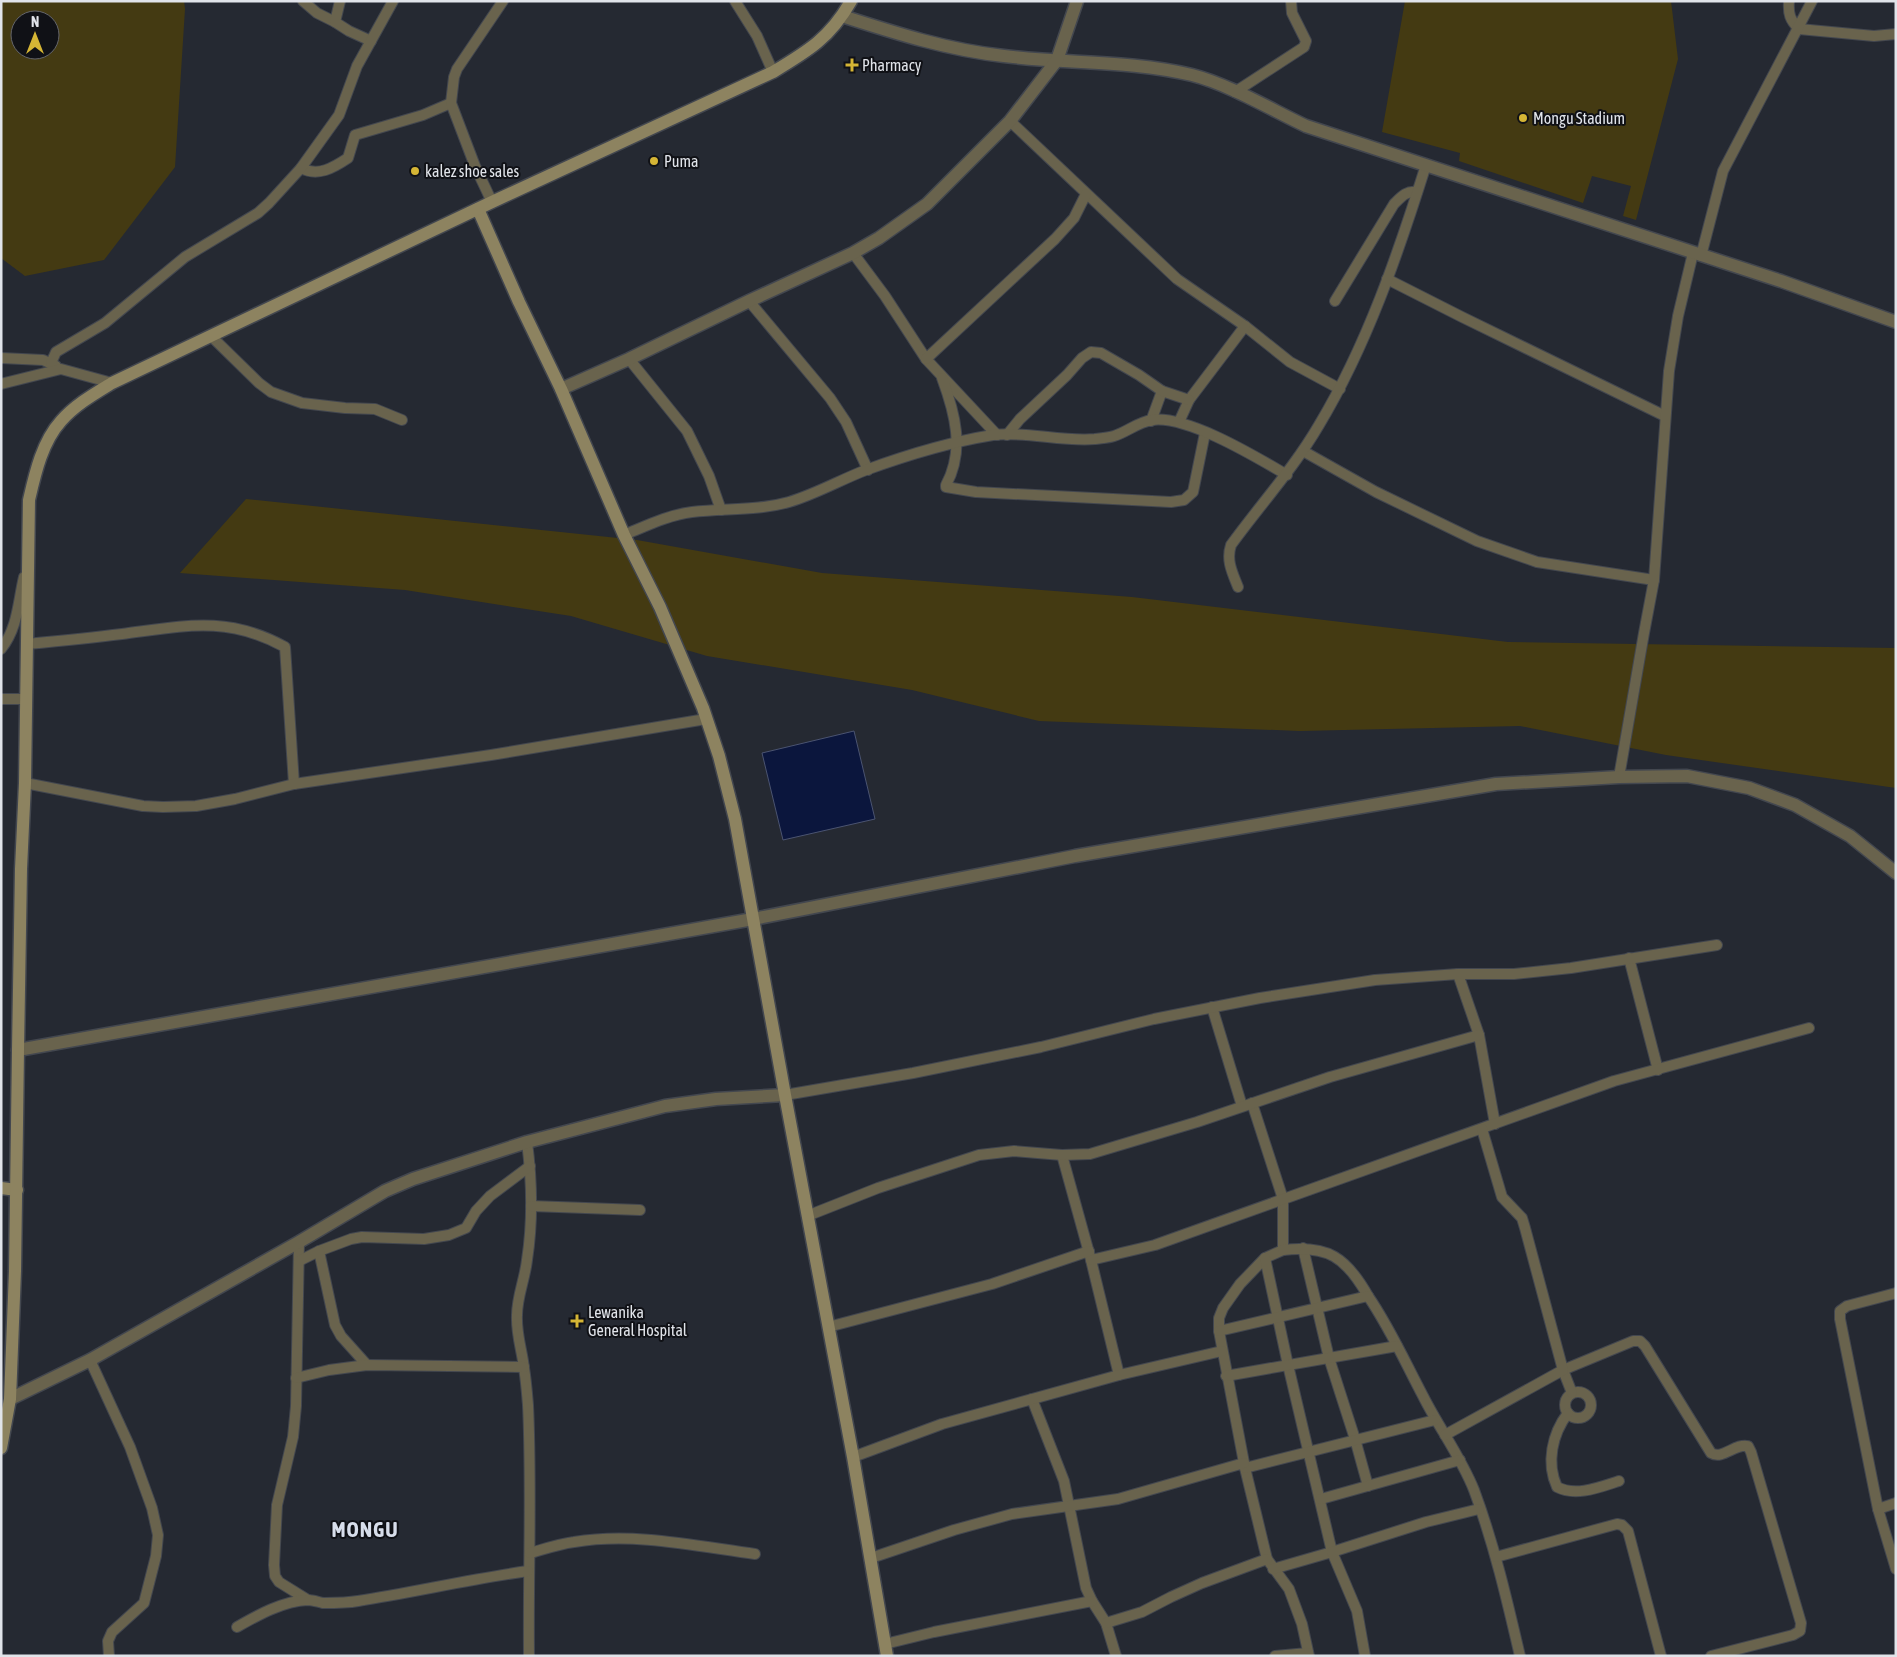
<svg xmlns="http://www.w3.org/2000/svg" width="1897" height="1657" font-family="'Asap Condensed',sans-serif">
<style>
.green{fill:#443a12;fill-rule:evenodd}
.water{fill:#0b163d;stroke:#4b5471}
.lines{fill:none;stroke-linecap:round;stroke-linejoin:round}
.minor-casing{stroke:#43474f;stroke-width:12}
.tertiary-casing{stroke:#43474f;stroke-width:15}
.secondary-casing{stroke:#43474f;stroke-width:15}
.minor{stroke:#69634d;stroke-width:10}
.tertiary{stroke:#69634d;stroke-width:12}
.secondary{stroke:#8d8360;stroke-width:12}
.poi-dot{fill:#d5b535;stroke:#101116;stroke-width:2}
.labels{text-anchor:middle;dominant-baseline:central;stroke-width:4;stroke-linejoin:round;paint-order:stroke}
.poi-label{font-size:16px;fill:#e1e4ea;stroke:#101116;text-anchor:start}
.district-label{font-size:21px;font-weight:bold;letter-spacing:1px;fill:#d7ddea;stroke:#101116}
</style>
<rect width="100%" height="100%" fill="#252932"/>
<g class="green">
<path d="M1 1H184L185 9 175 167 104 260 25 276 1 258ZM20 20H50V50H20Z"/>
<path d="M1405 1H1671L1678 59 1636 220 1623 216 1631 186 1592 176 1583 203 1459 161 1460 153 1382 132Z"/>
<path d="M246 499 637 540 822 573 1132 597 1508 642 1896 648V788L1666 755 1520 726 1300 731 1039 721 912 690 707 656 571 616 405 590 180 573Z"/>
</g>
<path class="water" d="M854 731 875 819 783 840 762 753Z"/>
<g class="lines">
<g class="minor-casing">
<g id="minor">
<path d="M303 1 317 13 335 22"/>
<path d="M340 1 335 22 349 31 371 41"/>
<path d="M735 1 757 36 773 72"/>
<path d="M1789 1C1788 14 1790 20 1799 29L1874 36 1896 34"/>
<path d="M1235 92 1304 47 1306 41 1292 13 1291 1"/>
<path d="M1010 121 1177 279 1245 326 1290 362 1340 389"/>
<path d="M301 168C318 177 333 168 348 158L355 135 423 115 451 103"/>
<path d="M492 202 475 166 451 103 454 77 457 69 503 1"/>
<path d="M853 253 885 296 926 359 997 435"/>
<path d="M1701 256 1723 171 1812 1"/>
<path d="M1387 279 1462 317 1665 416"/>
<path d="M749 301 830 398 846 422 868 470"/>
<path d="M1335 301 1394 204C1401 197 1407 190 1417 192"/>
<path d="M212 337 259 383 271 392 302 403 345 408 375 409 402 420"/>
<path d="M1 358 43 360 56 366"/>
<path d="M629 359 687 431 709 476 721 510"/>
<path d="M926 359 1055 239 1074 218 1086 194"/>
<path d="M51 363 56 352 105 323 185 257 258 213 269 203 301 168 339 115 357 66 393 1"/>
<path d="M942 378C955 413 965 450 946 485V487L976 492 1171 502 1184 500 1193 492 1205 433"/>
<path d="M1 384 61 369 112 383"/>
<path d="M1151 421 1162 391"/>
<path d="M1179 422 1189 400 1245 326"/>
<path d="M1007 435 1020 419 1067 375 1082 358 1091 352 1101 353 1139 375 1162 391 1189 400"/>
<path d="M1303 451 1376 492 1477 541 1537 562 1654 580"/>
<path d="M624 535C646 526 668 515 692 512 725 508 757 511 789 502 816 494 840 480 866 470 907 455 950 442 993 435 1024 431 1063 442 1095 439 1101 438 1108 438 1114 436 1127 432 1138 422 1152 420 1187 415 1256 457 1287 475"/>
<path d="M1238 587C1232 572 1226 560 1231 545 1260 505 1294 468 1319 425 1367 345 1398 254 1426 165"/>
<path d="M27 644C59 641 90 638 122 634 184 626 227 615 285 647L294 784"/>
<path d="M1 649C18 628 18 602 24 577"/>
<path d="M1 699H25"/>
<path d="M1619 777 1644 633 1654 580 1669 371 1678 316 1693 253"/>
<path d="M25 783 143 806 163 807 196 806 235 799 294 784 491 755 706 719"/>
<path d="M1629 958 1658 1070"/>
<path d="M1458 974 1479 1035 1495 1124"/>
<path d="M1212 1007 1242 1106"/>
<path d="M785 1095 913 1073 1041 1047 1154 1019 1260 998 1375 980 1458 974H1514L1571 968 1717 945"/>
<path d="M1252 1103 1283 1199V1250L1265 1258 1240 1284 1223 1308 1219 1318V1331L1245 1468 1267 1559 1289 1589 1302 1624 1309 1656"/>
<path d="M527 1142C532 1181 533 1221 527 1260 525 1279 517 1296 517 1315 516 1334 522 1350 524 1368 526 1380 527 1393 528 1405 532 1489 528 1572 529 1656"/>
<path d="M1062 1155 1091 1260 1119 1375"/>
<path d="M531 1206 640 1210"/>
<path d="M807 1216 878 1188 979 1155 1014 1151 1062 1155 1090 1154 1197 1122 1330 1077 1479 1035"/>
<path d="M299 1242 296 1406 293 1437 277 1505 274 1565 275 1576 279 1582 308 1600"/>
<path d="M1303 1248 1329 1358 1355 1439 1368 1486"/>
<path d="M1283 1250C1328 1245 1346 1257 1368 1296"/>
<path d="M319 1251 351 1239 362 1237 424 1239 449 1235 466 1228 476 1211 490 1196 530 1166"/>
<path d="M1265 1258 1288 1365 1332 1552 1273 1569"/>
<path d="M1091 1260 1155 1245 1614 1081 1809 1028"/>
<path d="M299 1261 319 1251 335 1325 341 1336 367 1365"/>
<path d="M1896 1293 1847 1306 1840 1311V1319L1878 1509 1896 1569"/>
<path d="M828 1327 992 1284 1089 1251"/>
<path d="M1219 1331 1368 1296C1390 1328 1405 1362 1423 1396 1439 1428 1461 1457 1474 1490 1494 1544 1507 1600 1520 1656"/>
<path d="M90 1360 130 1447 152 1508 158 1535 156 1556 144 1603 112 1632 108 1641 109 1656"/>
<path d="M1226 1376 1397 1346"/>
<path d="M296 1378 329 1370 367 1365 524 1367"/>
<circle cx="1578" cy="1405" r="13"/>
<path d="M1572 1393 1563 1370 1633 1341H1640L1645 1346 1711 1453C1723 1460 1735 1443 1748 1446L1751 1452 1801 1623 1800 1631 1793 1635 1711 1656"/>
<path d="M1032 1399 1064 1481 1086 1588 1092 1601 1106 1623 1116 1656"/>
<path d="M1568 1413C1552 1434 1546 1463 1557 1487 1576 1497 1600 1487 1619 1481"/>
<path d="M1445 1435 1563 1370 1525 1228 1522 1218 1502 1197 1482 1129"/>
<path d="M853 1457 942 1424 1119 1375 1222 1351"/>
<path d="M1245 1468 1435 1420"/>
<path d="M1321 1499 1460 1460"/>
<path d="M1878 1509 1896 1503"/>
<path d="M530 1553C544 1549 559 1544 574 1542 634 1532 696 1546 755 1554"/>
<path d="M1496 1557 1617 1524 1622 1525 1628 1531 1661 1656"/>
<path d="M871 1558 954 1530 1012 1514 1118 1499 1244 1463"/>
<path d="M1106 1623 1142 1612 1171 1597 1202 1583 1267 1559"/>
<path d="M237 1627C258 1615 283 1601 308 1600 313 1600 318 1602 323 1603 335 1603 347 1603 358 1601 415 1592 471 1579 528 1571"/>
<path d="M885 1644 934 1632 1092 1601"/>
<path d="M1275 1656 1308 1653"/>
<path d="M1365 1656 1357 1611 1332 1552 1426 1522 1479 1509"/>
</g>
</g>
<g class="tertiary-casing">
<g id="tertiary">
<path d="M842 16C895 33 948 50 1004 56 1066 64 1130 60 1192 75 1228 84 1272 110 1306 126L1781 281 1896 322"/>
<path d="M561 389 629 359 749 301 853 253 879 238 927 204 1010 121 1057 60 1077 1"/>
<path d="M18 1050 753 919 1075 856 1496 784 1619 777 1687 776 1749 788 1795 805 1850 836 1896 873"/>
<path d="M10 1399 90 1360 299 1242 385 1191 413 1179 527 1142 665 1106 716 1099 785 1095"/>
</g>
</g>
<g class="secondary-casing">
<g id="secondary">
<path d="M478 209 519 302 561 389 624 535 660 607 703 708 719 756 735 819 785 1095 853 1457 887 1656"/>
<path d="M1 1188 17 1190"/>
<path d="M1 1448 10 1399 15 1271 18 1050 21 869 25 783 29 500C35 474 42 442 61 421 75 405 94 394 112 383L492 202 773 72C808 51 830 38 851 1"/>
</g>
</g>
<use href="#minor" class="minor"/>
<use href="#tertiary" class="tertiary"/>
<use href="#secondary" class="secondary"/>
</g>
<g class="poi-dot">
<path d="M849.5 57.5h5v5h5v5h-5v5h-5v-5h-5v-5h5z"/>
<circle cx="1523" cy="118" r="5"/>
<circle cx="654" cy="161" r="5"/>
<circle cx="415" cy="171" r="5"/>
<path d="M574.5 1313.5h5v5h5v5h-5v5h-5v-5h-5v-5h5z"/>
</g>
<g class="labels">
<g class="poi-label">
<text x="862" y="65">Pharmacy</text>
<text x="1533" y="118">Mongu Stadium</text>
<text x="664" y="161">Puma</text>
<text x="425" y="171">kalez shoe sales</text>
<text x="588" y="1312">Lewanika<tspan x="588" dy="18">General Hospital</tspan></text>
</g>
<g class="district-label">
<text x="365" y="1529">MONGU</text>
</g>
</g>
<rect width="1897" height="1657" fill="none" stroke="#e1e4ea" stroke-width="5"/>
<g transform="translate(35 35)"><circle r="24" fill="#101116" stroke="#64656b"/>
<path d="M0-4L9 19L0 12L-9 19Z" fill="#d5b535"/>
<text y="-8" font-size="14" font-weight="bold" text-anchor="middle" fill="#e1e4ea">N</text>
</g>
</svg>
